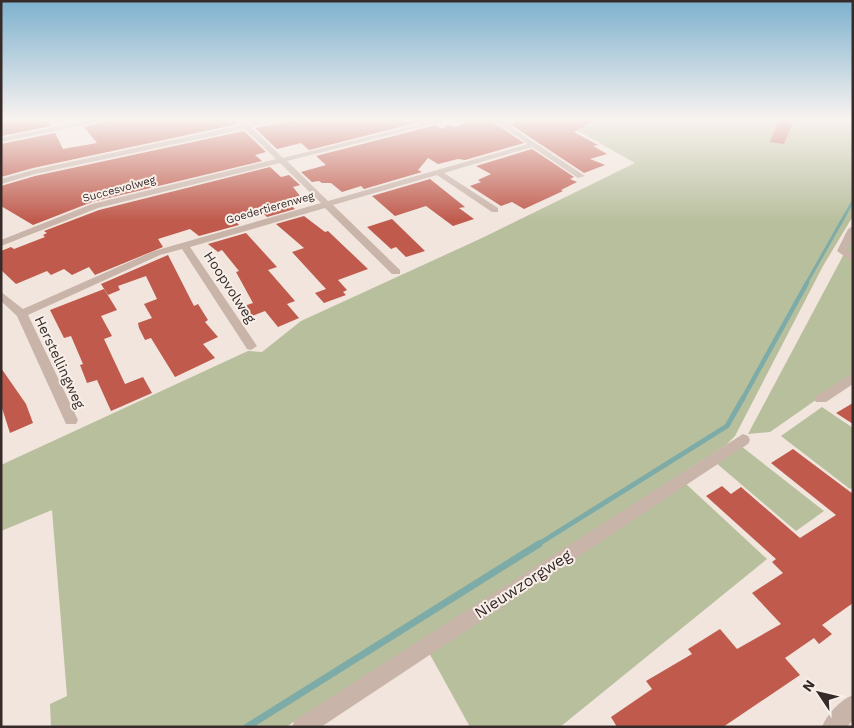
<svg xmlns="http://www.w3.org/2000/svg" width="854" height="728" font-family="'Work Sans',sans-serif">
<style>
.green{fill:#b8bf9d}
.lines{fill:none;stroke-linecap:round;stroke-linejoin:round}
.stream-far3{stroke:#7daca8;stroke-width:3}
.stream-far2{stroke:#7daca8;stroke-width:4.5}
.stream-far1{stroke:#7daca8;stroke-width:5}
.stream{stroke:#7daca8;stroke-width:7}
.building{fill:#bf5a4c}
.street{fill:#c8b4a9;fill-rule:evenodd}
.labels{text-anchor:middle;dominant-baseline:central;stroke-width:4;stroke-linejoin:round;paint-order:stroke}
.far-street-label{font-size:11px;fill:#362b29;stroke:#f9efe9}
.street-label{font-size:14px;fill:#362b29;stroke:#f9efe9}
.near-street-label{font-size:16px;fill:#362b29;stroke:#f9efe9}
</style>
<rect width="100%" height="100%" fill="#f1e5dd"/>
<g class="green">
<path d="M557 119H565L589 127 598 119H853V216L823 266 735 436 726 445 286 727H51L50 704 67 696 52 510 1 531V465L248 351 262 352 301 321 482 238 635 163Z"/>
<path d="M853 237V374L770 432 748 434Z"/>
<path d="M822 407 853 428V487L850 489 781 436Z"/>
<path d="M741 446 824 511 796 531 715 462Z"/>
<path d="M685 483 767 559 560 727H470L428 651Z"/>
</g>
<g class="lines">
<path class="stream-far3" d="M806 284 853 201"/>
<path class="stream-far2" d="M742 400 807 283"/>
<path class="stream-far1" d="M537 545 727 426 743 398"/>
<path class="stream" d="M247 727 539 544"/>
</g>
<g class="building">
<path d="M13 119H48L51 126 1 136V122Z"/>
<path d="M114 119H234L238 124 33 168 1 177V144L55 133 63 149 97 143 84 127Z"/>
<path d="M305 119H427L428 120 309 150 301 143 277 149 255 128Z"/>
<path d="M472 119 490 120 524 143 465 160 458 159 438 164 428 158 418 170 422 172 364 189 361 186 342 192 331 183H322L319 181 312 182 301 172 326 165 316 156 436 125 442 129 448 125 456 127Z"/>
<path d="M520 119H598L574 132 598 145 593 146 607 154 590 159 605 165 584 173 510 124Z"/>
<path d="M794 119 784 144 770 142 779 120Z"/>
<path d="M244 131 266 152 255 155 262 161 92 202 33 225 1 206V186L35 176Z"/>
<path d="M532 149 574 177 570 179 577 182 561 190 563 191 524 209 512 202 501 206 470 186 481 182 478 180 491 174 476 166Z"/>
<path d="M270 167 281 177 289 175 300 185 293 187 304 201 290 204 295 209 267 217 264 214 236 222 239 225 199 236 190 229 158 239 163 247 95 275 89 267 72 275 64 269 51 275 47 271 16 284 1 270V251L11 247 14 249 45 237 43 235 47 233 44 231 99 210Z"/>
<path d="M430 179 465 207 459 208 474 219 453 226 426 206 395 216 372 196Z"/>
<path d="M304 216 325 232 328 231 368 269 338 280 347 290 343 292 346 295 324 303 315 293 326 289 292 252 304 248 276 224Z"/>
<path d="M392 219 425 251 406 257 396 247 391 249 367 227Z"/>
<path d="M246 233 277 267 268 270 295 301 287 304 299 318 278 327 265 311 252 316 244 306 253 303 236 272 239 271 222 250 218 252 208 244Z"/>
<path d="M168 255 194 306 198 304 208 320 205 322 218 337 203 344 215 358 175 377 151 338 145 340 139 328 138 323 152 318 144 304 157 299 146 276 118 286 120 290 108 295 101 284Z"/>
<path d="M104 289 117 310 101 316 112 336 104 339 125 384 143 377 152 393 111 411 97 380 87 383 80 365 83 364 71 336 64 338 50 310Z"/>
<path d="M1 368 26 404 33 423 10 433 1 405Z"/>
<path d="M853 403V424L836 413Z"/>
<path d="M793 449 853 494V603L822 625 832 634 819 644 814 638 785 658 800 675 723 727H617L611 717 652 689 646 681 692 654 688 649 720 629 737 649 781 624 752 593 783 573 772 562 776 559 706 496 722 486 731 494 741 487 800 538 836 515 771 463Z"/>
</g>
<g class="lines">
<g class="street">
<path d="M97 119H112L1 142V138Z"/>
<path d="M236 119H243L248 124 269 119H283L251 127 283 158 440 119H453L287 161 328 201 528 144 491 119H499L585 176 578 178 532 147 444 173 498 208V212H492L437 175 333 205 400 270V274H392L325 208 190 247 257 346 251 350 247 349 182 249 160 255 28 315 78 420 76 424H66L17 316 1 301V292L23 309 154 251 321 203 280 163 98 208 1 246V240L92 204 276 159 245 129 35 174 1 184V179L33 170 242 125Z"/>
<path d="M814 119H824L853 130V134Z"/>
<path d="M853 226V239L847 250 853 254V262L837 251 848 229Z"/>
<path d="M853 373V384L826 402H816L814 399 816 396Z"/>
<path d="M743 434 748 436 750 440 748 444 321 727H292L295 720Z"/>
<path d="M853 695V720L847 727H822C827 714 840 700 853 695Z"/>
</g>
</g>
<linearGradient id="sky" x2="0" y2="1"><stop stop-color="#7db1ce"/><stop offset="0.54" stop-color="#f9f3f0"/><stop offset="1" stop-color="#f9f3f0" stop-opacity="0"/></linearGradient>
<rect width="854" height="221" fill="url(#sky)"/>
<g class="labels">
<g class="far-street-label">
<text transform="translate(119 189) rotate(-15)">Succesvolweg</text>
<text transform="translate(270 208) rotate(-16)">Goedertierenweg</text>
</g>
<g class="street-label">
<text transform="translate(230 287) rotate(57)">Hoopvolweg</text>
<text transform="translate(60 362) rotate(65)">Herstellingweg</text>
</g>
<g class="near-street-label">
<text transform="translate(523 584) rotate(-33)">Nieuwzorgweg</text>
</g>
</g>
<rect width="854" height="728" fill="none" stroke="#362b29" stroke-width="5"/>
<g transform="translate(819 693) rotate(305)" stroke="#f9efe9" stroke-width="4" paint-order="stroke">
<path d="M0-4L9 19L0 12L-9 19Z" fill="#362b29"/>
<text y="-8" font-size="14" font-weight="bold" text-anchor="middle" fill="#362b29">N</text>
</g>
</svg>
